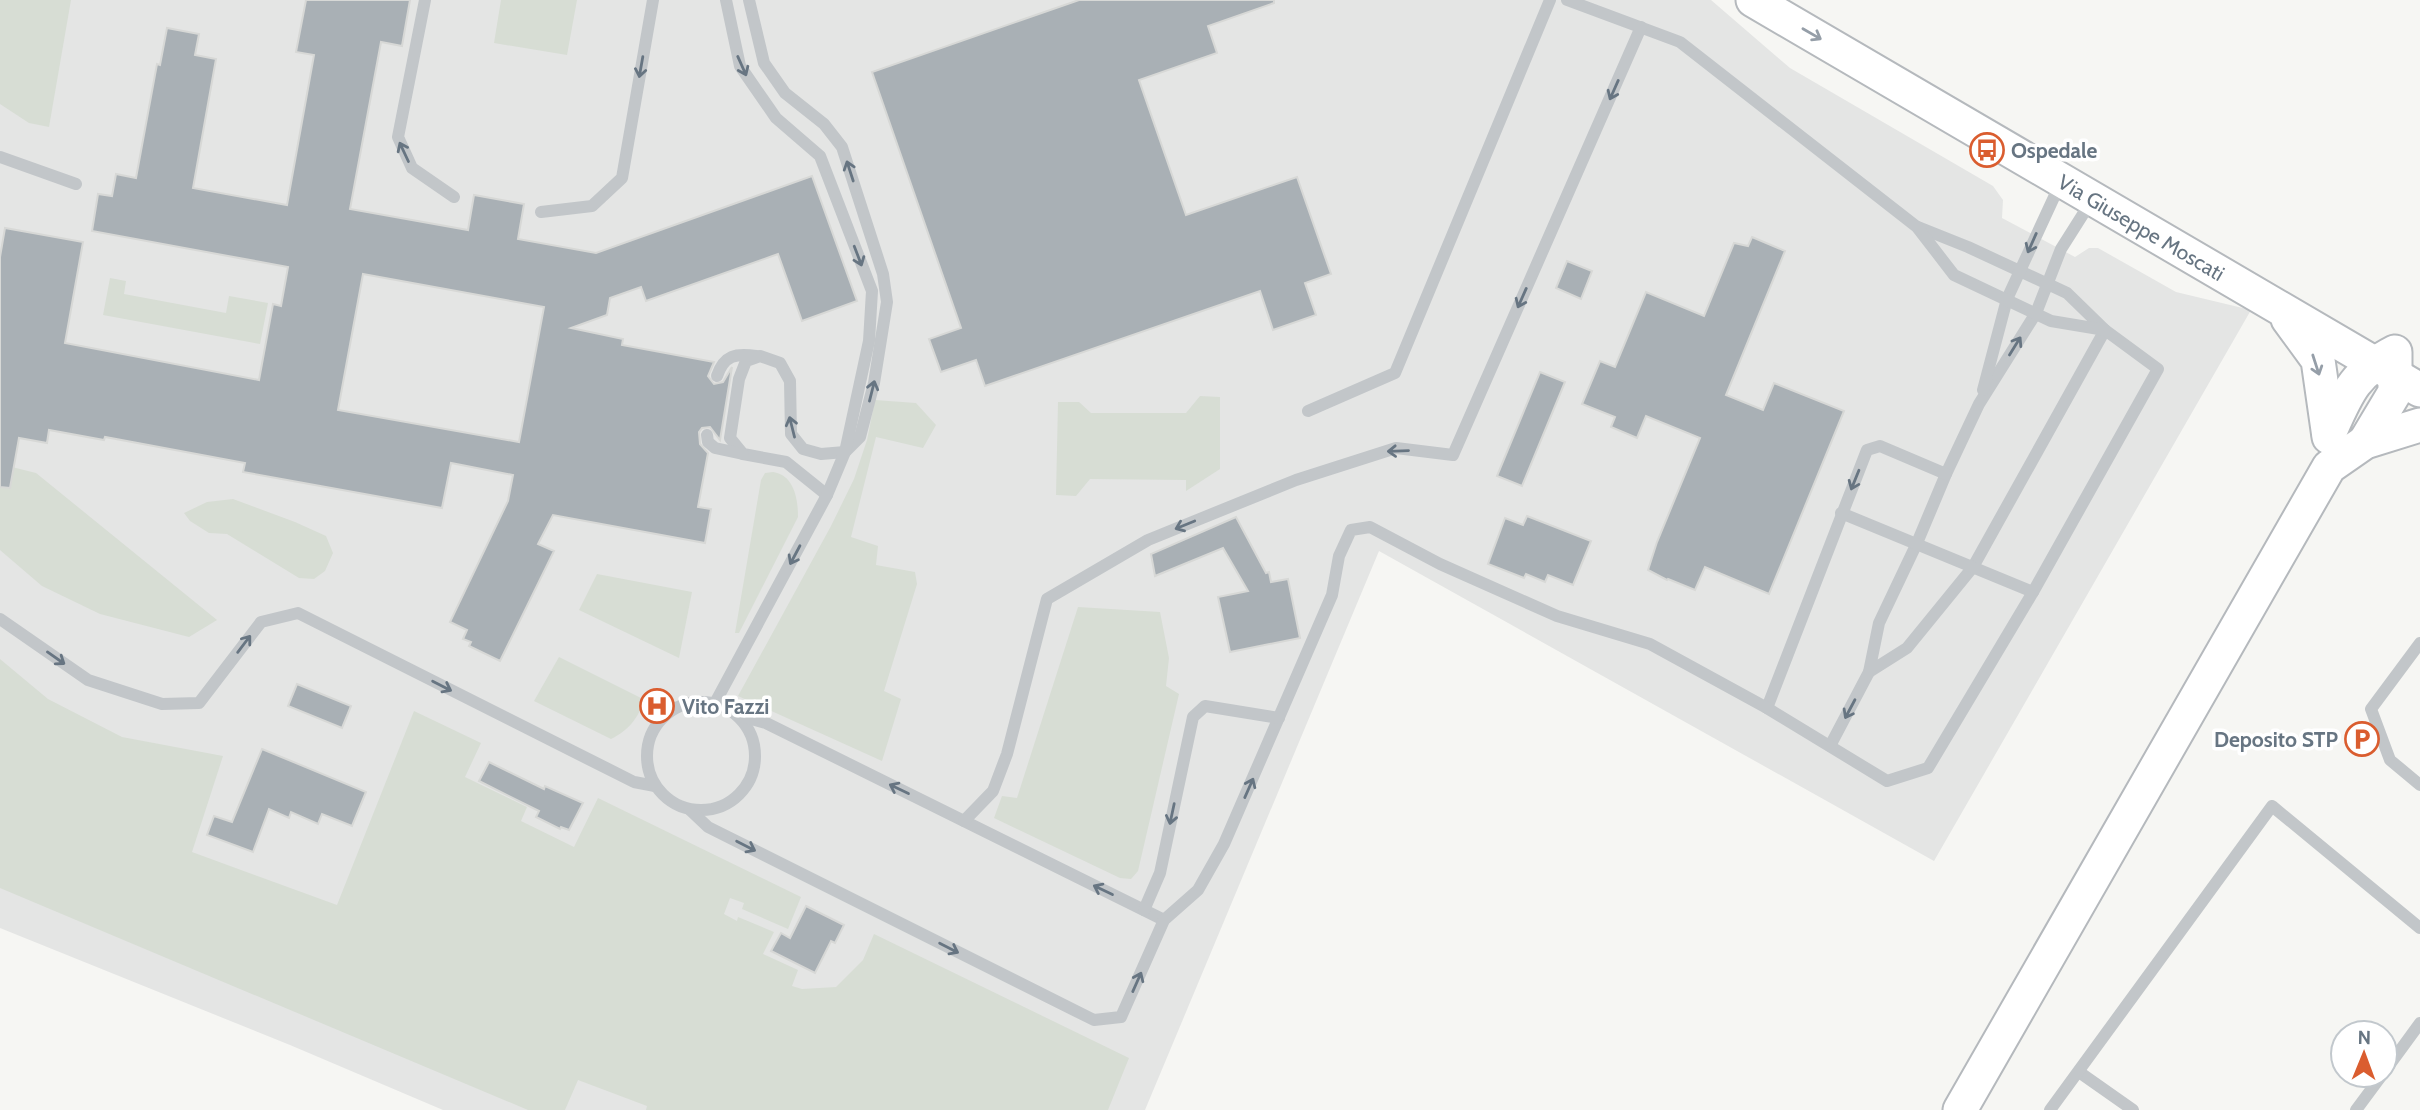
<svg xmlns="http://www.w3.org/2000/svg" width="2420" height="1110" font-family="Cabin,sans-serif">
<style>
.built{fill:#e4e5e4}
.green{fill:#d7ddd4}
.building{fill:#a9b0b5;stroke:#d7d8d6;stroke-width:2;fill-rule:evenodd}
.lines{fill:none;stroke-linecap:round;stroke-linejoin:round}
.secondary-casing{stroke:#b5b9bd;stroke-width:37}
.lane{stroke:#c2c6c9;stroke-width:12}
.secondary{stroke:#fff;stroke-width:33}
.oneway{stroke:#959ea8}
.oneway2{stroke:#677582}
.labels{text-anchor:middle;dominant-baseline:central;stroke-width:7;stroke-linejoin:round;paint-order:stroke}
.poi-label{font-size:21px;font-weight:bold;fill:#677582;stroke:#fff;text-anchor:start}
.street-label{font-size:21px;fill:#677582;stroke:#fff}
</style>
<rect width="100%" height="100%" fill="#f6f6f3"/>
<path class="built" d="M0 0H1711L1790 68 1993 186 2003 200 2002 218 2075 257 2089 248H2098L2176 292 2251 310 1934 861 1379 551 1145 1110H443L290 1045 0 928Z"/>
<g class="green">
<path d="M0 0H71L49 127 29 123 0 104Z"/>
<path d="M501 0H577L567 55 494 43Z"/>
<path d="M110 278 126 281 124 294 226 313 229 296 268 303 260 344 103 315Z"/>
<path d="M1200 396 1220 397V469L1186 491V480L1090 479 1076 496 1056 495 1058 402H1079L1091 413H1186Z"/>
<path d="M875 400 916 403 936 425 923 448 876 437 851 537 878 546 876 565 915 572 917 584 884 691 901 699 882 761 738 696 831 526 854 479 867 440Z"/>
<path d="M0 464 36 473 217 620 189 637 100 614 42 586 0 550Z"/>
<path d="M773 472C794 475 798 499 798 517L739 633H735L761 480 765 473Z"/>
<path d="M233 499 295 522 326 536 333 553 325 571 314 579 299 578 227 534 209 533 190 521 184 513 207 502Z"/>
<path d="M597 574 692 592 679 658 579 610Z"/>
<path d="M1078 607 1160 612 1169 658 1166 686 1179 694 1138 871 1131 879 1120 878 994 818 1002 796 1017 798Z"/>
<path d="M559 657 645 700C636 720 630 729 611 739L534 701Z"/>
<path d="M0 659 48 699 122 737 223 756 192 852 337 905 414 711 481 743 465 777 527 807 521 821 574 847 598 798 801 897 788 929 742 909 744 903 730 898 724 914 737 921 738 917 774 932 763 954 798 970 792 986 802 989 836 987 863 960 874 934 1129 1058 1108 1110H646L647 1106 578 1080 565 1110H528L0 888Z"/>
</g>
<g class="building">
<path d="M306 0H410L402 46 381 42 350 209 468 230 474 195 524 204 518 239 596 253 812 176 857 301 802 321 778 254 646 301 641 287 610 298 607 315 571 328 623 339 622 345 714 362 708 376 714 384 723 382 732 367 720 440 710 427 702 428 699 432 700 444 708 453 698 507 711 509 705 543 553 515 538 544 554 551 500 661 469 646 471 642 463 639 467 630 450 622 508 501 513 475 451 463 442 508 243 472 245 463 105 437 104 440 49 430 47 443 19 438 10 488 0 487V257L5 228 83 242 65 343 259 380 273 304 281 306 288 267 92 231 98 194 112 196 116 174 136 178 157 64 160 65 167 28 199 34 195 55 216 59 193 188 287 205 314 55 296 52ZM363 274 544 307 519 442 338 410Z"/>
<path d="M1079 0H1274V3L1208 26 1217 53 1139 80 1186 215 1297 177 1331 274 1305 283 1316 315 1273 330 1260 291 985 386 976 360 941 372 929 339 961 328 872 72Z"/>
<path d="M1752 237 1785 251 1726 395 1763 410 1774 383 1844 411 1769 594 1705 567 1695 590 1668 579 1667 580 1648 570 1657 542 1700 438 1646 416 1637 438 1611 427 1615 417 1582 404 1600 361 1615 367 1646 292 1704 316 1734 243 1748 246Z"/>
<path d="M1567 261 1592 271 1581 299 1556 288Z"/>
<path d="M1540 372 1565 382 1522 486 1497 476Z"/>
<path d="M1527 516 1591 541 1573 585 1548 575 1545 582 1526 574 1524 578 1488 564 1505 518 1523 525Z"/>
<path d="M1236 517 1266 573 1269 572 1271 582 1288 579 1300 638 1230 652 1218 597 1248 591 1223 548 1155 576 1151 554Z"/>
<path d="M297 684 351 706 342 728 288 706Z"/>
<path d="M262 749 366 792 352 826 322 814 318 824 291 812 289 818 269 809 253 852 207 835 214 816 232 822Z"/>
<path d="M489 762 544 789 545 786 583 803 569 830 561 827 560 829 536 817 539 811 479 781Z"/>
<path d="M806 906 844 925 835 943 831 941 815 973 771 951 781 933 790 938Z"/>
</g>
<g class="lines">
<g class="secondary-casing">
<g id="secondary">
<path id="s1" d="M1753 0 2420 390"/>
<path d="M2288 319 2318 360 2329 437"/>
<path d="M2329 434C2347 393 2354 373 2395 352V392L2365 442"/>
<path d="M1960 1110 2329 467 2365 442 2420 425"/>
</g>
</g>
<g class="lane">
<path d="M425 0 398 137 412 168 454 197"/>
<path d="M749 0 764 63 785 93 824 124 842 147 883 274 887 302 874 383 860 437 845 452 821 454 803 449 791 434 790 381 780 363 760 356 746 361 739 379 730 438 743 454 786 462 827 495"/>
<path d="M0 157 76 184"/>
<path d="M541 212 592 206 622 178 653 0"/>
<path d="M1918 227 1968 247 2067 293 2105 330 1973 567 1907 648 1869 672 1879 623 1917 543 1946 474 1979 404 2036 313 2061 249 2092 200"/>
<path d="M717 376C724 355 736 353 756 356"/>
<path d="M1983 390 2007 299 2061 182"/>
<path d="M1308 411 1395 373 1550 0"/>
<path d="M707 435 708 442 715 448 743 454"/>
<path d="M1841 513 2033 592"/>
<path d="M0 619 88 680 162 704 199 703 261 622 298 613 634 782 655 786"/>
<path d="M2420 643 2371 709 2390 760 2420 785"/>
<circle cx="701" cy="756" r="54"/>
<path d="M715 703 827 495 845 452 869 341 872 291 820 156 776 118 740 66 726 0"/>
<path d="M1767 708 1867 450 1880 446 1946 474"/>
<path d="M737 715 766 723 1164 920"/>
<path d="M1830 746 1869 672"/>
<path d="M689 809 708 827 1094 1020 1121 1017 1164 920 1198 890 1224 844 1332 595 1339 556 1351 530 1370 527 1440 564 1557 616 1650 644 1767 708 1887 781 1928 768 2033 592 2158 369 2105 330 2051 321 1954 275 1917 227 1680 42 1567 0"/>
<path d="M964 821 993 791 1007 754 1047 599 1148 540 1296 480 1396 448 1453 455 1641 27"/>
<path d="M1144 910 1160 873 1193 717 1205 706 1279 718"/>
<path d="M2385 1071 2420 1023"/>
<path d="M2079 1072 2133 1110"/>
<path d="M2050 1110 2272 806 2420 928"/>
<path d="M2356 1110 2382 1075"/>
</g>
<use href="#secondary" class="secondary"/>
</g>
<defs><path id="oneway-shaft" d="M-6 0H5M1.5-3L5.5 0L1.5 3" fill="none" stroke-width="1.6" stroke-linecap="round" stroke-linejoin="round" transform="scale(1.75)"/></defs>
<g class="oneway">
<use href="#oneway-shaft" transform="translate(1812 34) rotate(30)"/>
<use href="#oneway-shaft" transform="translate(2316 365) rotate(72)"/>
</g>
<g class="oneway2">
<use href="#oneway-shaft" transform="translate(742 66) rotate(66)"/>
<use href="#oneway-shaft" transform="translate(641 67) rotate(100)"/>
<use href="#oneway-shaft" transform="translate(1614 90) rotate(114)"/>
<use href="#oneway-shaft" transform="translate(404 152) rotate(-115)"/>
<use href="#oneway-shaft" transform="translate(850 171) rotate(-108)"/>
<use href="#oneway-shaft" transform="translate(2032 243) rotate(114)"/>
<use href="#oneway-shaft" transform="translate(858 256) rotate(69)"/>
<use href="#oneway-shaft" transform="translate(1522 298) rotate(114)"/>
<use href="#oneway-shaft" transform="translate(2015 346) rotate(-58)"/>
<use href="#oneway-shaft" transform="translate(872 391) rotate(-76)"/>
<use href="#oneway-shaft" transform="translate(792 427) rotate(-104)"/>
<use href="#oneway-shaft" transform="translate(1398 451) rotate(178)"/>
<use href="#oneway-shaft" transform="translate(1855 480) rotate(112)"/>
<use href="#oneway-shaft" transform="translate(1185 525) rotate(158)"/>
<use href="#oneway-shaft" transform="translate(795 555) rotate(118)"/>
<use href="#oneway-shaft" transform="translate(244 644) rotate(-53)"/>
<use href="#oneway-shaft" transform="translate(56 658) rotate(35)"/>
<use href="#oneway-shaft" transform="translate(442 686) rotate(27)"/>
<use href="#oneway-shaft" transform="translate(1850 709) rotate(118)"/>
<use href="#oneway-shaft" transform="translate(1249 788) rotate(-66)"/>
<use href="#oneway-shaft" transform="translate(899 789) rotate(-154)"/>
<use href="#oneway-shaft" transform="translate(1172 814) rotate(102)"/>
<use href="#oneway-shaft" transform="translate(746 846) rotate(27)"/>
<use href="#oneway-shaft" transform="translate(1103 890) rotate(-154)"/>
<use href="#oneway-shaft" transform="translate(949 948) rotate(27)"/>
<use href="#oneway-shaft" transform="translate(1137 982) rotate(-66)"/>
</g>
<defs>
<g id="bus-ring" transform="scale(1.75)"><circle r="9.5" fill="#fff" stroke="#da5d2f" stroke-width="1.5"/><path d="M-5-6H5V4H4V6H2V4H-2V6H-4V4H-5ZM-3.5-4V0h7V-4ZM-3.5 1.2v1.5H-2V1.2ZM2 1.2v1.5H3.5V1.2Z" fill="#da5d2f"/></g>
<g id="hospital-ring" transform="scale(1.75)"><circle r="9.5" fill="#fff" stroke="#da5d2f" stroke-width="1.5"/><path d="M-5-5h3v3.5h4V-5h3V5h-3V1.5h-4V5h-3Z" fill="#da5d2f"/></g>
<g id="parking-ring" transform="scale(1.75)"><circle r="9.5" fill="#fff" stroke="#da5d2f" stroke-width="1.5"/><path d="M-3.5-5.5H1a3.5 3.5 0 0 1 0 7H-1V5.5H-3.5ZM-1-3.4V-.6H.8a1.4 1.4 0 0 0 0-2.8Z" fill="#da5d2f"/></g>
</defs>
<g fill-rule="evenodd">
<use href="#bus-ring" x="1987" y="150"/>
<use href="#hospital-ring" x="657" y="706"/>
<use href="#parking-ring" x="2362" y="739"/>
</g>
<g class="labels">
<g class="poi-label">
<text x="2011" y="150">Ospedale</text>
<text x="682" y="706">Vito Fazzi</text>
<text x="2338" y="739" text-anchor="end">Deposito STP</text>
</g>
<g class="street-label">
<text stroke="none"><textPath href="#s1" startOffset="450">Via Giuseppe Moscati</textPath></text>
</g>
</g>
<g transform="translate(2364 1054) rotate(1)"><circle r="33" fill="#ffffff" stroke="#c2c8cd" stroke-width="2"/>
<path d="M0-5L12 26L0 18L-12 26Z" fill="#da5d2f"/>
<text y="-10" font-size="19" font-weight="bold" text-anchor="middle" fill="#677582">N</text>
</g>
</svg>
